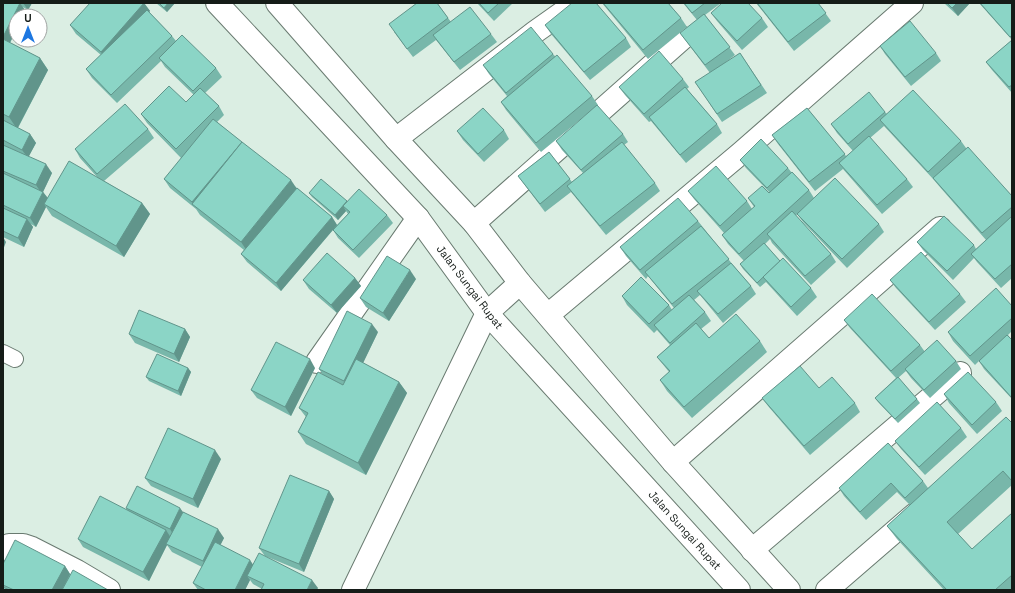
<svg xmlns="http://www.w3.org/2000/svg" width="1015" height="593" font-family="'Space Grotesk',sans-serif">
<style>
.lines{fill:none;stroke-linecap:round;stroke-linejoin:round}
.service-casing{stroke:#697a70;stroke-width:18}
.minor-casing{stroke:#697a70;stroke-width:24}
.primary-casing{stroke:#697a70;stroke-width:24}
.service{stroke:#fff;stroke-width:16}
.minor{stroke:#fff;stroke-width:22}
.primary{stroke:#fff;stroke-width:22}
.wall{fill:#78b7aa}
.shaded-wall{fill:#61958b}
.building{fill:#8bd5c6;stroke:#61958b}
.labels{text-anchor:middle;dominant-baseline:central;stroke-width:3;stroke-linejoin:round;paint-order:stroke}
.street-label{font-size:11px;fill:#151c18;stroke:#fff}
</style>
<rect width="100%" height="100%" fill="#dbeee3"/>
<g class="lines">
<g class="service-casing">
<path id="service" d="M3 353 15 359"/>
</g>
<g class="minor-casing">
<g id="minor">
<path d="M396 139 535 32 576 3"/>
<path d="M474 223 683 38"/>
<path d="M548 315 741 153 912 3"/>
<path d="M317 362 418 218"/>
<path d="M673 462 940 228"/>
<path d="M3 549 9 545H23L32 548 77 571 109 590"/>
<path d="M752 550 960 373"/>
<path d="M353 590 487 313 520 283"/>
<path d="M827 590 915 514"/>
</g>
</g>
<g class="primary-casing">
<g id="primary">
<path d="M217 3 418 218 487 313 739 590"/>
<path d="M277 3 396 139 474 223 520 283 673 462 789 590"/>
</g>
</g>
<use href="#service" class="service"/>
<use href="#minor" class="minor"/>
<use href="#primary" class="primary"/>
</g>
<g class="wall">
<path d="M3 3H32L28 10 23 7 26 12 23 16H16V31L10 43 40 58 48 70 18 128 30 134 36 143 28 157 52 173 43 192 48 198 98 178 80 158 75 149 148 129 154 138 104 181 142 203 150 214 124 257 52 216 46 207 36 227 31 224 33 227 24 247 3 237Z"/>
<path d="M144 3 150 11 149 12 172 36 176 41 216 68 222 77 205 93 219 106 224 115 217 122 332 217 337 225 348 214 346 211 338 220 312 197 309 193 347 201 387 215 393 223 359 258 338 238 333 230 281 291 247 262 241 254 244 250 200 215 196 209 170 188 164 179 185 154 181 158 147 123 141 114 186 102 194 95 165 67 161 61 117 103 92 78 86 69 101 55 76 34 70 25Z"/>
<path d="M156 3H175L167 12Z"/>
<path d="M437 3 451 22 491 34 497 42 460 70 436 40 413 57 394 32Z"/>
<path d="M477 3H513L494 21Z"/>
<path d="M602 3H668L681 18 687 27 648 59Z"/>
<path d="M683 3H721L705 15 735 55 721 66 740 53 767 93 722 122 695 82 710 73 680 33 697 20Z"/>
<path d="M756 3H818L831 21 794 51Z"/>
<path d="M944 3H970L958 16Z"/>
<path d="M979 3H1012V93L992 70 986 62 1012 40Z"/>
<path d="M711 13 762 18 768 27 742 50 717 21Z"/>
<path d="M545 25 626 38 631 47 590 80 551 34Z"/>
<path d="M880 46 936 53 941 61 911 86 885 54Z"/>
<path d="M553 54 592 96 598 105 541 152 506 110 501 102 507 96 489 74 483 65Z"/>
<path d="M683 79 689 87 687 89 717 124 722 133 686 163 651 121 649 122 625 95 619 87Z"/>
<path d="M807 108 846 156 853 151 837 133 831 124 885 112 887 114 961 141 966 148 1012 196V278L1001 288 977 262 974 258 953 280 923 250 917 242 974 245 976 249 986 240 939 186 934 180 884 126 870 138 907 179 913 187 882 214 843 169 815 191 778 144 772 135Z"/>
<path d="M504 130 509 139 484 162 463 140 457 131Z"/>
<path d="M623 134 628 142 624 145 655 183 660 191 606 235 571 192 545 212 518 176 549 152 572 182 583 173 562 150 556 141Z"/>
<path d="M740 160 788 168 792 173 809 190 814 198 879 224 884 232 847 268 803 222 797 214 796 216 831 254 836 262 811 285 772 243 770 239 765 244 780 261 811 288 817 297 797 316 766 282 760 287 743 269 740 264 744 261 728 244 722 235 724 233 694 199 688 191 747 201 752 209 754 207 748 198 769 193H770L746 168Z"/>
<path d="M698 221 733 265 751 286 756 294 723 323 700 295 694 300 705 312 711 321 701 329 709 338 760 341 767 352 692 418 667 391 660 380 669 372 657 357 670 345 657 330 654 333 627 305 622 296 669 305 672 310 674 308 648 276 646 279 626 256 620 247Z"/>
<path d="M355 278 361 286 337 313 309 289 303 280Z"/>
<path d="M416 279 389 321 366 307 360 298Z"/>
<path d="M890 280 960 294 966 302 935 330 896 288Z"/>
<path d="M1012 306V331L1008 335 1012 340V399L984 369 979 361 975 365 953 341 948 332Z"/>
<path d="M844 320 920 345 925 352 956 361 961 369 930 398 911 378 906 371 898 378 917 399 920 403 898 423 878 402 875 398 896 378 850 328Z"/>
<path d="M185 329 190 337 179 362 135 343 129 334Z"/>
<path d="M378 332 363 363 399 382 407 393 366 475 306 444 298 432 306 417 299 408 323 375 319 369Z"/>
<path d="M188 368 191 372 181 396 149 381 146 377Z"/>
<path d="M315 368 291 416 257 398 251 390Z"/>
<path d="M944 394 996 402 1002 411 977 434 949 403Z"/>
<path d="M762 398 855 403 860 412 810 455 768 406Z"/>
<path d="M1012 423V485L958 534 972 549 1012 513V590H944L897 539 887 526 910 505 897 492 866 520 844 496 839 488 888 443 923 481 928 488Z"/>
<path d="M961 428 967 437 925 475 901 449 895 441Z"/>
<path d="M221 459 198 508 151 486 145 478Z"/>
<path d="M329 491 334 499 304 572 265 556 259 548Z"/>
<path d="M126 508 183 512 224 538 220 545 253 565 318 588 262 589 253 584 250 580 245 590H198L193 583 202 567 172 552 167 545 149 581 83 547 78 539 128 511Z"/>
<path d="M3 564 65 566 70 574 108 590H3Z"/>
</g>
<g class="shaded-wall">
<path d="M20 3 26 12 23 16H16V31L8 46 3 37Z"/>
<path d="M23 3H32L28 10Z"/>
<path d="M144 3 150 11 106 61 101 52Z"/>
<path d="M168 3H175L167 12 164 8Z"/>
<path d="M957 3H970L958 16 952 8Z"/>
<path d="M40 58 48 70 17 129 9 117Z"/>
<path d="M30 134 36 143 28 158 22 150Z"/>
<path d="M242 142 194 205 192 202Z"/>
<path d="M46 164 52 173 42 194 36 185Z"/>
<path d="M291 180 299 192 249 254 241 242Z"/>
<path d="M43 192 49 200 44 204 46 207 36 227 30 218Z"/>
<path d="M142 203 150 214 124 257 116 246Z"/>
<path d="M343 206 346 211 338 220 335 215Z"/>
<path d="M332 217 337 225 281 291 276 283Z"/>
<path d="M27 219 33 227 24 247 18 238Z"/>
<path d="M3 237 6 242 3 250Z"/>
<path d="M410 270 416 279 389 321 383 313Z"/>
<path d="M355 278 361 286 337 313 331 305Z"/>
<path d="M372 324 378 332 350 390 344 381Z"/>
<path d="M185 329 190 337 179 362 174 354Z"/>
<path d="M310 359 315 368 291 416 285 407Z"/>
<path d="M188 368 191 372 181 396 178 391Z"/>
<path d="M399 382 407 393 366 475 358 463Z"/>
<path d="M215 450 221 459 198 508 193 499Z"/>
<path d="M329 491 334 499 304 572 299 564Z"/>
<path d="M180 508 186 516 175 538 170 529Z"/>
<path d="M218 529 224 538 208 570 203 561Z"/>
<path d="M166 530 171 538 166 544 167 545 149 581 143 572Z"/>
<path d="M250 560 256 569 247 576 250 580 245 590H235Z"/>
<path d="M65 566 70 574 62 590H52Z"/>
<path d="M312 580 318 588 317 590H307Z"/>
</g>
<g class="building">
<path d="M3 3H20L3 37Z"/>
<path d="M90 3H144L101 52 70 25Z"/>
<path d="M159 3H168L164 8Z"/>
<path d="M417 3H437L448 18 407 49 389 24Z"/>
<path d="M479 3H499L488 13Z"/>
<path d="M572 3H596L626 38 584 72 545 25Z"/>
<path d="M603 3H668L681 18 643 50Z"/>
<path d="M684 3H705L692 13Z"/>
<path d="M722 3H748L762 18 737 41 711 13Z"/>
<path d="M757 3H818L826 13 788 42Z"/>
<path d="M947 3H957L952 8Z"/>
<path d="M980 3H1012V35L1010 37Z"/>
<path d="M470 7 491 34 454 62 433 35Z"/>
<path d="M147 10 172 36 111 95 86 69Z"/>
<path d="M704 14 730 47 705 65 680 33Z"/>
<path d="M910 21 936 53 905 77 880 46Z"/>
<path d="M531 27 553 54 506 93 483 65Z"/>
<path d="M182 35 216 68 193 91 159 58Z"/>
<path d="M3 39 40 58 9 117 3 114Z"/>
<path d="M1012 40V85L1009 87 986 62Z"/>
<path d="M659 51 683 79 644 114 619 87Z"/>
<path d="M740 53 761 85 717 114 695 82Z"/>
<path d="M557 55 592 96 536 143 501 102Z"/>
<path d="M169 86 186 102 200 88 219 106 176 149 141 114Z"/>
<path d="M685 87 717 124 680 155 649 117Z"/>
<path d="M913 90 961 141 928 172 880 120Z"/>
<path d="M869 92 885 112 848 144 831 124Z"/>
<path d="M125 104 148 129 97 174 75 149Z"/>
<path d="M597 105 623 134 581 170 556 141Z"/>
<path d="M483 108 504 130 478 154 457 131Z"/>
<path d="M807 108 845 154 809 182 772 135Z"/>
<path d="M213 119 242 142 192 202 164 179Z"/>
<path d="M3 120 30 134 22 150 3 140Z"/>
<path d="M869 136 907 179 877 205 839 163Z"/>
<path d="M761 139 788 168 767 188 740 160Z"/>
<path d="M242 142 291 180 241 242 192 204Z"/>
<path d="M622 142 655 183 600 226 567 186Z"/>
<path d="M3 145 46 164 36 185 3 171Z"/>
<path d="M968 147 1012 196V207L982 233 933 178Z"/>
<path d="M549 152 570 179 540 204 518 176Z"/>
<path d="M69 161 142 203 116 246 44 204Z"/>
<path d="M716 166 747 201 720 226 688 191Z"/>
<path d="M792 172 809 190 739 254 722 235 755 206 748 198 762 186 769 193Z"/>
<path d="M3 173 43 192 30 218 3 205Z"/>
<path d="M835 178 879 224 842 259 797 214Z"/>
<path d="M321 179 347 201 335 215 309 193Z"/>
<path d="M297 188 332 217 276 283 241 254Z"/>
<path d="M359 189 387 215 353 250 333 230 350 212 343 206Z"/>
<path d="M678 198 698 221 640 270 620 247Z"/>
<path d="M3 208 27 219 18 238 3 231Z"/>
<path d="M792 211 831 254 805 276 767 234Z"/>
<path d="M944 216 974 245 947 271 917 242Z"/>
<path d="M1012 216V264L995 279 971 254Z"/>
<path d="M701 226 729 259 672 304 645 272Z"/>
<path d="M764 243 780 261 757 283 740 264Z"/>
<path d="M921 252 960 294 929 322 890 280Z"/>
<path d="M327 253 355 278 331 305 303 280Z"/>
<path d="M387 256 410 270 383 313 360 298Z"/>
<path d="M783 258 811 288 791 307 763 277Z"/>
<path d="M731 263 751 286 718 314 697 291Z"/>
<path d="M641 277 669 305 649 324 622 296Z"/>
<path d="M996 288 1012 306V318L970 356 948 332Z"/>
<path d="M872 294 920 345 891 371 844 320Z"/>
<path d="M689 295 705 312 670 343 654 325Z"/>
<path d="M139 310 185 329 174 354 129 334Z"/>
<path d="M347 311 372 324 344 381 319 369Z"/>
<path d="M736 314 760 341 684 407 660 380 670 371 657 357 696 323 709 338Z"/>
<path d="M1007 335 1012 340V398L979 361Z"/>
<path d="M937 340 956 361 924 390 905 369Z"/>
<path d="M276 342 310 359 285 407 251 390Z"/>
<path d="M157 354 188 368 178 391 146 377Z"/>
<path d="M356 359 399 382 358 463 298 432 308 413 299 408 318 372 343 385Z"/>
<path d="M800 366 819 388 832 377 855 403 804 446 762 398Z"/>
<path d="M968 372 996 402 972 425 944 394Z"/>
<path d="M898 377 917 399 895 419 875 398Z"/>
<path d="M937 402 961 428 919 467 895 441Z"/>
<path d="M1006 417 1012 423V481L1003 471 947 522 972 549 1012 513V575L995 590H947L887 526Z"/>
<path d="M168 428 215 450 193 499 145 478Z"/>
<path d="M888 443 923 481 905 498 891 483 860 512 839 488Z"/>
<path d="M290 475 329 491 299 564 259 548Z"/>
<path d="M137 486 180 508 170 529 126 508Z"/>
<path d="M100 496 166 530 143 572 78 539Z"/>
<path d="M183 512 218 529 203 561 166 544Z"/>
<path d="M15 540 65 566 52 590H14L3 585V564Z"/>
<path d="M215 542 250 560 235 590H206L193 583Z"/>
<path d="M259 553 312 580 307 590H261L264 584 247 576Z"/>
<path d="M73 570 108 590H62Z"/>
<path d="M3 587 9 590H3Z"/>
</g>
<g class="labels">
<g class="street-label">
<text transform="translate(470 287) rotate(53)">Jalan Sungai Rupat</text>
<text transform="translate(685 530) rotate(48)">Jalan Sungai Rupat</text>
</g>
</g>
<rect width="1015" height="593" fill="none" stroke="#151c18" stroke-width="8"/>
<g transform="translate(28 28)"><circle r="19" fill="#ffffff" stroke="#a1a4a3"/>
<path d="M0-3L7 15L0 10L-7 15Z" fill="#1d77e1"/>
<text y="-6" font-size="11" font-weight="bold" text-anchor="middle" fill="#151c18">U</text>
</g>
</svg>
